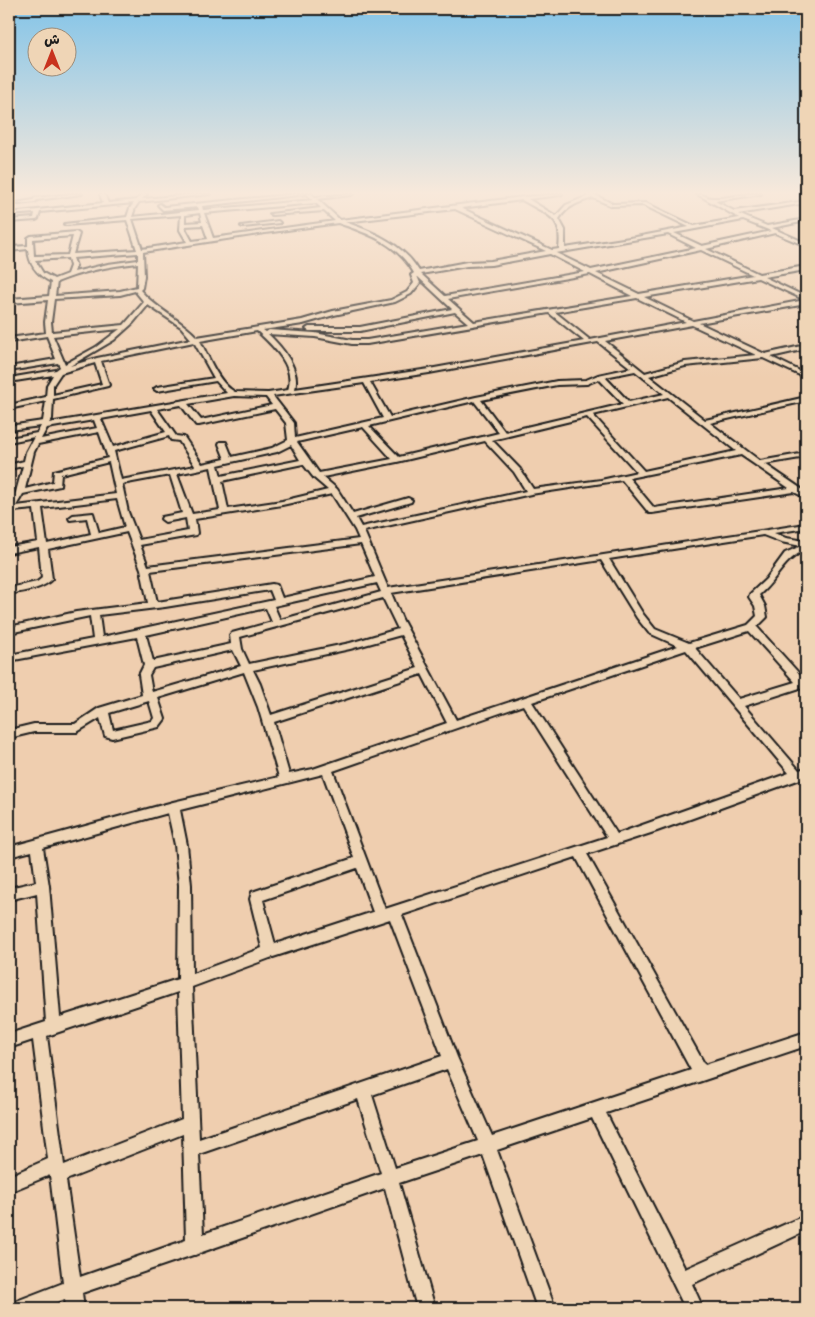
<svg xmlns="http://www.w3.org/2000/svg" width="815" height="1317" font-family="'Patrick Hand','Playpen Sans Arabic',sans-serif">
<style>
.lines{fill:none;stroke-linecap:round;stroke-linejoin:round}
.minor-casing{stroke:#1c1c1c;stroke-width:4}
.minor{fill:#efd5b6;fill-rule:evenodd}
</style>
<rect width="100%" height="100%" fill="#efceaf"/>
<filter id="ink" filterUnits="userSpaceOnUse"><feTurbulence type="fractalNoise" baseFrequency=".02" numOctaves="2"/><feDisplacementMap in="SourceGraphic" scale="10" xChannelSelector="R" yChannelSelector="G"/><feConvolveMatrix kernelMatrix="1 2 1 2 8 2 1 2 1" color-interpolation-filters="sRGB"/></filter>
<g filter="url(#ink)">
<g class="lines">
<g class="minor-casing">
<g id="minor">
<path d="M71 194H82L37 200 35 202 18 204 16 203 33 200 35 198Z"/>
<path d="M100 194H104L108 203 136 200 143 194H147L142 199 198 194H210L139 202 135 208 132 217 199 210 198 207 163 210 158 205 160 204 164 207 296 194H311L315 197 353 194 351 195 317 199 340 220 522 197 562 194 560 195 528 199 556 216 566 205 590 195 589 194H593L613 204 646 203 694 226 739 218 697 194C703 194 707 198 712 198 728 199 745 192 761 194L715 201 734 211 806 201V203L738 214 767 226 806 219V221L772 228 806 243V246L775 233 706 249 759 274 806 266V270L764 277 806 297V304L699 323 765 354 806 345V349L771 357 806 374V378L763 358 685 366 649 376 705 420 806 397V401L710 423 760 461 806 453V457L765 464 806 492V498L794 492 652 513H649L622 480 531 494 364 531 388 588 806 524V528L774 533 786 538 806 541V550C784 558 777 580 759 595L765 606 767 617 757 627 804 679 806 678V691L800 688 744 706 799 770 806 768V777L657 831 587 854 705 1065 806 1032V1046L606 1113 685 1269 806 1215V1231L692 1284 703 1308H685L592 1118 497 1150 555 1308H537L483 1155 399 1183 435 1308H417L385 1188 202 1252 195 1255H193L82 1293 84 1308H66L65 1299 42 1308H11L14 1302 63 1283 50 1175 9 1192V1176L48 1159 33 1040 9 1048V1034L46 1022 37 893 9 900V888L36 882 32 851 9 857V847L173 802 279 777 258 707 244 672 158 698 165 719 159 727 155 728 112 738 105 736 100 718 77 732H34L9 738V730L34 724H75L99 708 142 695 139 675 144 665 137 637 9 661V655L93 639 90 616 9 633V627L76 612 148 603 141 569 127 532 48 549 52 579C42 590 23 591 9 594V588L37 582 42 578 39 547 9 553V547L38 542 34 509 13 511 9 513V504L16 492 23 466 9 469V465L24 461 26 452 34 437 9 442V438L37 433 41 426 9 430V426L43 421 46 401 9 409V405L46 397 47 385 53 375 9 382V378L56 370 60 367 58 363 9 371V367L56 359 47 336 9 342V338L46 333 45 322 48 300 9 303V299L49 296 51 282C37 275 29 265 28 249L9 251V247L28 246V238L31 236 76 232 79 234 73 254 137 250 127 220 66 225 64 224 127 217 130 208 134 203 40 212 38 219 36 220 9 222V220L34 218 35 213 9 215V213L103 203ZM307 194 313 200 203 210 202 206ZM593 198 612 206 643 205 689 227 636 237 565 248V230L559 219C567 206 579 202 593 198ZM522 200C548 216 563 215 559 249L552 250 461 208ZM316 203 321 208 270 214 272 215 324 211 335 221 213 238 204 213ZM455 209 546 251 491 261 467 262 419 271C403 244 374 232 345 222ZM200 213 202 222 185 223V215ZM181 215 180 230 187 242 142 249 132 219ZM743 220 771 231 702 246 674 233ZM338 223C368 233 398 244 414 273L411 275 414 283 407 292 391 300 333 311 302 320 197 337C180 319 156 309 140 290L142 288 144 276 143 252 265 233ZM203 225 208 239 192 241 186 230 185 226ZM668 234 696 248 591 270 556 253ZM73 236 68 255 34 256 33 239ZM701 250 753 275 639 294 596 273ZM138 253V260L108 264 74 272 76 266 73 258ZM550 254 585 272 445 296 421 274 467 266 491 265ZM68 258 70 266 67 274 54 279 43 273 35 260ZM138 263 137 287 120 291 55 296 57 282C83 271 110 266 138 263ZM590 274 632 296 474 322 448 299ZM417 276 452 309 360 327H309L306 329 309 331H360L455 312 468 323 367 340H352L315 333 269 330 266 332 263 330 303 324 334 315 395 302 411 294 420 283ZM758 278 805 300 693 321 644 297ZM135 291 144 302 124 325 52 332 51 322 54 299 120 295ZM637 298 686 322 590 340 555 312ZM148 305 181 327 191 339 97 358 70 366 114 340 133 323ZM549 313 584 341 429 369 295 389C301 369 281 346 268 334L315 337 352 344H367ZM692 325 756 355 685 362 645 373 605 341ZM120 329 96 347 65 364 53 336ZM257 331C272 345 296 366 288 390L268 393 235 392C218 383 209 357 200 341ZM194 342 214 378 157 387 154 389 157 391 216 381 227 393 49 423 52 419 53 399 108 386 109 385 101 361ZM598 342 631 368 598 375 586 380 557 381 476 397 390 417 370 382 429 373ZM95 363 102 384 53 395V385L61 373ZM635 371 664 394 629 402 605 377ZM599 379 623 404 505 432 481 400 557 385 587 384ZM364 383 383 418 295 438 294 423 273 396ZM234 396 266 397 272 405 201 420 188 404ZM668 397 736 451 644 471 593 415ZM474 401 499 433 399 457 369 426ZM181 405 196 425H199L275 409 286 423 288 440 272 448 232 457 226 442H220L219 444 225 459 202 464 184 437 176 436 157 409ZM151 410 166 432 113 447 101 419ZM587 417 637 472 601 480 533 489 520 469 492 440ZM94 420 97 428 41 439 47 428ZM363 427 392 459 319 473 297 442ZM99 432 108 458 54 471 53 482 25 489 34 452 38 444ZM169 436 171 440 179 441 195 466 121 480 114 451ZM485 441 514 472 526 491 361 527 356 518 411 502 412 500 408 498 353 514 337 489 323 477 397 462ZM291 445 300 460 221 476 218 465 277 452ZM741 455 789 488 654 508 629 478ZM109 462 116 494 16 506 23 494 60 486 61 474ZM303 464 314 478 328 490 282 501 228 509 222 481ZM211 467 220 510 192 514 177 474ZM170 475 182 513 162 517 161 519 165 522 186 518 188 531 139 540 128 512 122 484ZM332 494 355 530 359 539 148 566 140 545 196 535 197 533 195 519 282 505ZM117 499 125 527 99 533 93 513 73 515 69 518 70 520 87 518 91 534 47 544 42 508ZM763 535 781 542 801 546 785 553 766 579 750 594 749 597 755 606 757 616 748 625 689 643 655 629 643 614 609 559ZM361 544 375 577 282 598 277 585 272 584 157 602 150 571ZM601 560 637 618 649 633 678 646 456 720 402 619 391 593ZM377 583 381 592 280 620 274 606ZM270 590 274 600 102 637 99 615 165 607ZM383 598 398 629 350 643 249 664 242 649 240 637ZM266 608 272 622 232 633 230 635 231 644 153 661 146 635ZM749 631 795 682 739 699 695 648ZM401 635 418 668 271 715 260 684 253 670 350 649ZM233 650 241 666 152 692 149 675 153 668ZM686 650 789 773 617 834 532 702ZM422 674 447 723 313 769 289 774 274 722ZM149 701 154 718 152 721 113 730 109 713ZM523 705 607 837 385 909 333 771ZM323 774 354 858 252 892 250 899 262 948 192 974 191 885 187 845 180 810ZM168 813 175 845 179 885 178 979 60 1017 49 886 43 848ZM576 857 691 1070 492 1136 457 1057 402 915ZM357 868 373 912 275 944 263 900ZM390 919 442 1056 199 1139 192 987 270 958ZM178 992 182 1119 64 1165 47 1036ZM447 1069 478 1141 395 1168 372 1095ZM358 1099 381 1173 203 1234 199 1154ZM183 1134 186 1240 80 1277 66 1180Z"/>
<path d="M278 221 280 223 243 227 241 226Z"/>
</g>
</g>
<use href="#minor" class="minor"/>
</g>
</g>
<linearGradient id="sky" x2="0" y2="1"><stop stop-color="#83c4e8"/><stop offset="0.51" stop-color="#f8e9db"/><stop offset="1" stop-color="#f8e9db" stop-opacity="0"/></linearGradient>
<rect width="815" height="378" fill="url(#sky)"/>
<rect width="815" height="1317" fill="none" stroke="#efd5b6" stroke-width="30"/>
<rect x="15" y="15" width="785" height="1287" fill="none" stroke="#1c1c1c" stroke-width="2" filter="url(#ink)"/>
<g transform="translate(52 52)"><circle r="24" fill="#efd5b6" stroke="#9b8b78"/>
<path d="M0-4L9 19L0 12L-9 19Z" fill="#c8321e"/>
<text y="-8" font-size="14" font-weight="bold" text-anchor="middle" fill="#1c1c1c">ش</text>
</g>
</svg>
